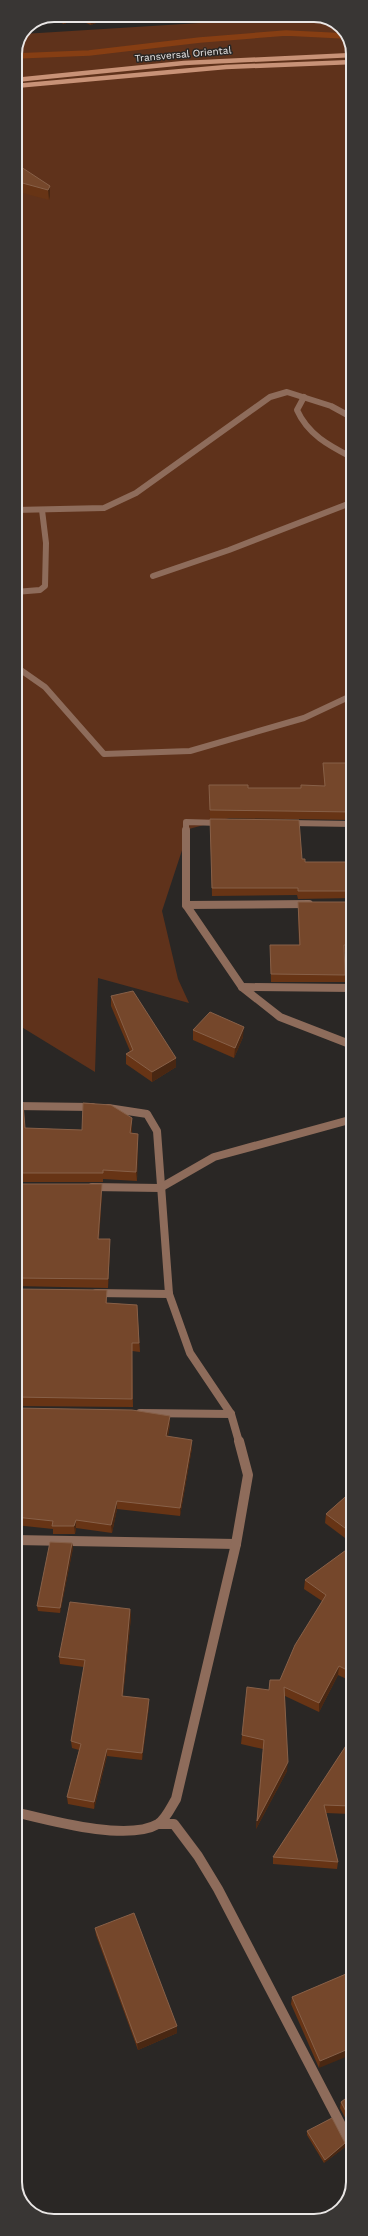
<svg xmlns="http://www.w3.org/2000/svg" width="368" height="2236" font-family="'Work Sans',sans-serif">
<style>
.green{fill:#5f321b}
.lines{fill:none;stroke-linecap:round;stroke-linejoin:round}
.stream{stroke:#863e13;stroke-width:5.5}
.minor-far2{stroke:#8e6c5b;stroke-width:6}
.minor-far1{stroke:#8e6c5b;stroke-width:8}
.minor{stroke:#8e6c5b;stroke-width:10}
.secondary{stroke:#c89277;stroke-width:4.5}
.wall{fill:#673415}
.shaded-wall{fill:#492712}
.building{fill:#75472b;stroke:#876048}
.labels{text-anchor:middle;dominant-baseline:central;stroke-width:3;stroke-linejoin:round;paint-order:stroke}
.far-street-label{font-size:10px;fill:#e9e6e5;stroke:#2a2725}
.rim{fill:none;stroke:#e9e6e5;stroke-width:2}
</style>
<rect width="100%" height="100%" fill="#2a2725"/>
<path class="green" d="M325 18 342 27 353 49V759L328 791 189 829 162 911 178 979 189 1003 98 978 95 1072 15 1023V54L23 34 262 19Z"/>
<g class="lines">
<path class="stream" d="M15 56 89 53 200 40 286 33 346 36"/>
<g class="minor-far2">
<path d="M304 397 297 410C308 435 330 446 353 458"/>
<path d="M15 510 104 508 136 493 270 397 287 392 331 406 353 418"/>
<path d="M153 576 229 550 353 502"/>
<path d="M15 592 40 590 45 586 46 543 42 510"/>
<path d="M15 666 45 687 104 754 190 751 304 718 353 695"/>
<path d="M290 823 353 824"/>
<path d="M186 831V822L220 823"/>
</g>
<g class="minor-far1">
<path d="M186 830V905L242 987 280 1017 347 1043 353 1050"/>
<path d="M186 905 309 904"/>
<path d="M242 987 353 988"/>
<path d="M15 1106 92 1107"/>
<path d="M108 1108 147 1114 157 1131 169 1294 190 1353 231 1414 239 1442"/>
<path d="M92 1187 160 1188 214 1157 353 1119"/>
<path d="M96 1293 169 1294"/>
<path d="M140 1413 231 1414"/>
</g>
<g class="minor">
<path d="M15 1540 236 1544"/>
<path d="M15 1812C49 1820 127 1842 158 1824 166 1819 171 1807 176 1799L236 1544 248 1475 239 1441"/>
<path d="M159 1824H174L198 1856 218 1889 353 2148"/>
</g>
<g class="secondary">
<path d="M15 80 184 63 353 55"/>
<path d="M15 86 226 67 353 62"/>
</g>
</g>
<g class="wall">
<path d="M54 15H169L155 21 144 17 130 23 113 16 91 25 76 19 64 24 51 19 27 26Z"/>
<path d="M15 163 50 186V196L49 200 15 191Z"/>
<path d="M323 763H353V820L210 818 209 785 248 788H301L324 786 323 771Z"/>
<path d="M210 819 302 859 305 862H352L350 828V821H353V898L298 899 297 895 212 896Z"/>
<path d="M298 902H353V948H348L347 952H344L345 975V982H271L270 945H299L298 910Z"/>
<path d="M111 996 176 1058V1067L152 1082 126 1064V1054L130 1051 111 1006Z"/>
<path d="M193 1030 243 1037 234 1058 193 1040Z"/>
<path d="M15 1103 25 1128 82 1130 132 1118V1133L138 1134 137 1181 103 1179V1182H15Z"/>
<path d="M15 1184H102V1193L99 1239H110V1248L108 1288 15 1286Z"/>
<path d="M15 1289 107 1299V1303L137 1305 140 1352 132 1351 133 1407 15 1406Z"/>
<path d="M15 1408 170 1424 168 1436 192 1448 180 1516 117 1509 112 1533 76 1528 75 1534H53V1529L15 1525Z"/>
<path d="M353 1490V1544L325 1523 326 1514Z"/>
<path d="M72 1543 73 1548 60 1613 38 1611 37 1606Z"/>
<path d="M353 1545V1682L338 1675 319 1712 285 1696 287 1771 256 1829 263 1749 241 1744 242 1735 269 1690 280 1680 322 1601 304 1589 305 1580Z"/>
<path d="M130 1609 131 1617 123 1696 149 1706 142 1760 107 1756 94 1809 68 1804 67 1797 79 1750 72 1748 71 1741 84 1667 60 1664 59 1657Z"/>
<path d="M351 1738V1806L350 1814 326 1813 338 1862 337 1869 273 1864V1857Z"/>
<path d="M95 1928 177 2033 138 2050 96 1935Z"/>
<path d="M353 1971 319 2068 291 2004 292 1997Z"/>
<path d="M353 2093V2133L340 2108 341 2102Z"/>
<path d="M307 2131 345 2147 324 2163 307 2135Z"/>
</g>
<g class="shaded-wall">
<path d="M72 15H76V19L64 24V18Z"/>
<path d="M101 15H113V16L91 25 90 19Z"/>
<path d="M135 15H144V17L130 23V17Z"/>
<path d="M154 15H169L155 21Z"/>
<path d="M51 17V19L28 26Z"/>
<path d="M50 186V196L49 200 48 190Z"/>
<path d="M244 1027 243 1037 234 1058 235 1048Z"/>
<path d="M176 1058V1067L152 1082V1072Z"/>
<path d="M132 1118V1127L131 1142 130 1133Z"/>
<path d="M138 1134V1142L137 1181 136 1172Z"/>
<path d="M102 1184V1193L98 1248V1239Z"/>
<path d="M110 1239V1248L108 1288V1279Z"/>
<path d="M170 1416V1424L166 1445V1436Z"/>
<path d="M192 1440V1448L180 1516V1508Z"/>
<path d="M117 1501V1509L112 1533 111 1525Z"/>
<path d="M76 1520V1528L75 1534 74 1526Z"/>
<path d="M72 1543 73 1548 60 1613V1608Z"/>
<path d="M130 1609 131 1617 122 1703V1696Z"/>
<path d="M339 1666 338 1675 319 1712V1703Z"/>
<path d="M149 1699V1706L142 1760V1753Z"/>
<path d="M107 1749V1756L94 1809V1802Z"/>
<path d="M288 1762 287 1771 256 1829 257 1821Z"/>
<path d="M177 2026V2033L138 2050 137 2043Z"/>
<path d="M353 2047V2054L319 2068 320 2061Z"/>
<path d="M345 2143V2147L324 2163 325 2160Z"/>
</g>
<g class="building">
<path d="M55 15H72L64 18Z"/>
<path d="M80 15H101L90 19Z"/>
<path d="M125 15H135L130 17Z"/>
<path d="M15 163 50 186 48 190 15 181Z"/>
<path d="M323 763H353V812L210 810 209 785H248V788H301V785L325 786Z"/>
<path d="M210 819 299 820 302 859H305V862H353V891H298V888H212Z"/>
<path d="M350 821H353V854Z"/>
<path d="M298 902H353V941H348V945H344L345 975 271 974 270 945H300Z"/>
<path d="M133 991 176 1058 152 1072 126 1054 133 1050 111 996Z"/>
<path d="M210 1012 244 1027 235 1048 193 1030Z"/>
<path d="M15 1103H23L25 1128 82 1130 83 1103 111 1105 132 1118 130 1133 138 1134 136 1172 103 1170V1173H15Z"/>
<path d="M15 1184H102L98 1239H110L108 1279 15 1278Z"/>
<path d="M15 1289 107 1290 106 1303 137 1305 139 1343H132V1399L15 1397Z"/>
<path d="M15 1408 132 1410 170 1416 166 1436 192 1440 180 1508 117 1501 111 1525 76 1520 74 1526H52L53 1521 15 1517Z"/>
<path d="M353 1490V1534L326 1514Z"/>
<path d="M50 1542 72 1543 60 1608 37 1606Z"/>
<path d="M353 1545V1673L339 1666 319 1703 284 1687 288 1762 257 1821 264 1740 242 1735 247 1687 269 1690 270 1680H280L295 1645 326 1595 305 1580Z"/>
<path d="M70 1602 130 1609 122 1696 149 1699 142 1753 107 1749 94 1802 67 1797 81 1744 71 1741 85 1660 59 1657Z"/>
<path d="M351 1738V1806L324 1805 338 1862 273 1857Z"/>
<path d="M134 1913 177 2026 137 2043 95 1928Z"/>
<path d="M353 1971V2047L320 2061 292 1997Z"/>
<path d="M353 2093V2125L341 2102Z"/>
<path d="M332 2118 345 2143 325 2160 307 2131Z"/>
</g>
<g class="labels">
<g class="far-street-label">
<text transform="translate(183 54) rotate(-5)">Transversal Oriental</text>
</g>
</g>
<path d="M0 0H368V2236H0ZM54 22H314A32 32 0 0 1 346 54V2182A32 32 0 0 1 314 2214H54A32 32 0 0 1 22 2182V54A32 32 0 0 1 54 22Z" fill="#393634" fill-rule="evenodd"/>
<path class="rim" d="M54 22H314A32 32 0 0 1 346 54V2182A32 32 0 0 1 314 2214H54A32 32 0 0 1 22 2182V54A32 32 0 0 1 54 22Z"/>
</svg>
